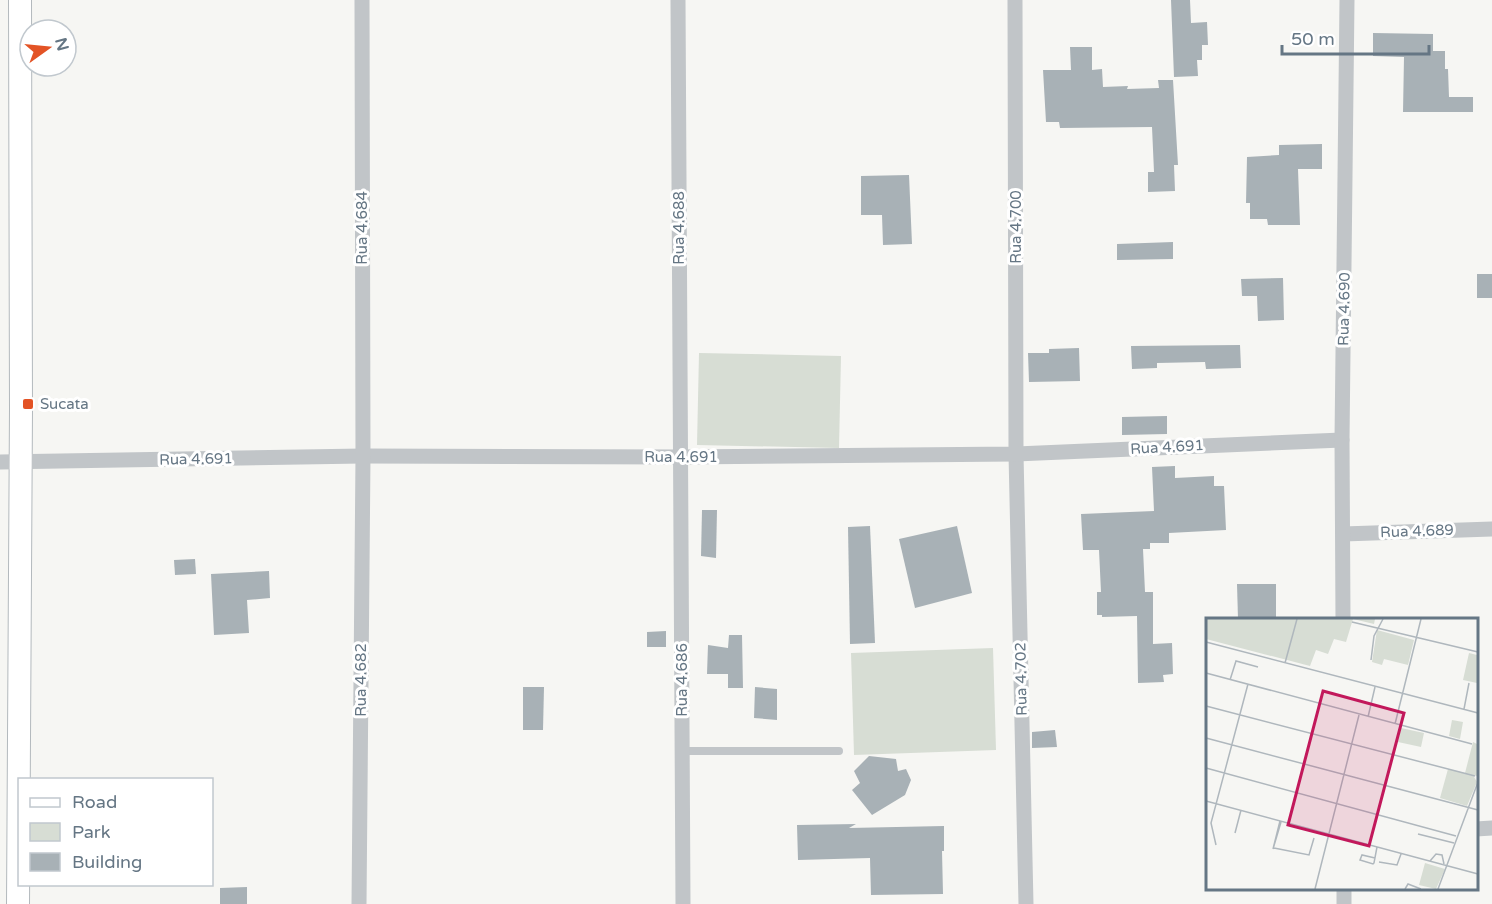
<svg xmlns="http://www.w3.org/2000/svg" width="1492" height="904" font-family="'Varela Round',sans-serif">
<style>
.green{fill:#d7ddd4}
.building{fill:#a8b1b6}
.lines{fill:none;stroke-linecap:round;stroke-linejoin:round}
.secondary-casing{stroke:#b3b9bd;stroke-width:24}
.service{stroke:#c1c5c8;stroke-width:8}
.minor{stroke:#c1c5c8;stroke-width:15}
.secondary{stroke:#fff;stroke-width:22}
.poi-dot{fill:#e35325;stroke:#fff;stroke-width:2}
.labels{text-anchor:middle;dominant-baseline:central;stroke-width:6;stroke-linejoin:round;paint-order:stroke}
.street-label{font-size:15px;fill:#657684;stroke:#fff}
.poi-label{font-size:15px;fill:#657684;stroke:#fff;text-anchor:start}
.inset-road{fill:none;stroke:#afb7bd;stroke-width:1.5}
.view{fill:#c2185b;fill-opacity:0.15;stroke:#c2185b;stroke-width:3}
.inset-edge{fill:none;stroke:#657684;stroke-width:3}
</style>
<rect width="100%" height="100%" fill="#f6f6f3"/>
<g class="green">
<path d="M699 353 841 356 839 448 697 445Z"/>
<path d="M993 648 996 750 854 755 851 653Z"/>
</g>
<g class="building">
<path d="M1171 0H1190L1191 23 1207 22 1208 45H1202V60H1197L1198 76 1174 77Z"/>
<path d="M1373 33 1433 34V51H1445V69H1448L1449 97H1473V112H1403L1404 57 1373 56Z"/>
<path d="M1070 47H1092V70L1102 69 1103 87 1128 86 1127 89 1159 88 1158 80H1173L1178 165H1174L1175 191 1148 192V172H1154L1152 127 1060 128 1059 122H1046L1043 70H1071Z"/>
<path d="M1322 144V169H1298L1300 225H1268L1267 219H1250V203H1246L1247 157 1279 155V145Z"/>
<path d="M909 175 912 244 883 245 882 215H861V176Z"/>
<path d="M1173 242V259L1117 260V244Z"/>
<rect x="1477" y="274" width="15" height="24"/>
<path d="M1283 278 1284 320 1258 321 1257 296H1242L1241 279Z"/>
<path d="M1240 345 1241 368 1206 369 1205 362 1157 363V368L1132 369 1131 346Z"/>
<path d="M1079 348 1080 381 1029 382 1028 353H1049V349Z"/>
<path d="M1167 416V434L1122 435V417Z"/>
<path d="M1175 466V478L1214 476V486H1224L1226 530 1169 533V543H1150V549H1143L1145 592H1153V644L1172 643 1173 674 1163 675 1164 682 1138 683 1137 616 1102 617V615H1097V592H1101L1099 550H1083L1081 514 1154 511 1152 467Z"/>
<path d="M702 510H717L716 558 701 556Z"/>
<path d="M870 526 875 643 850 644 848 527Z"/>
<path d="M957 526 972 593 915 608 899 539Z"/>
<path d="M195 559 196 574 175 575 174 560Z"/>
<path d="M269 571 270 598 247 600 249 633 214 635 211 574Z"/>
<path d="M1237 584H1276V619H1238Z"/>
<path d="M666 631V647H647V632Z"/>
<path d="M729 635H742L743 688H728V674H707L708 645 728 648Z"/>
<path d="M523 687H544L543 730H523Z"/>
<path d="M755 687 777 689V720L754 718Z"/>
<path d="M1055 730 1057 747 1032 748V732Z"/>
<path d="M869 756 896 759 898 771 906 769 911 780 905 795 872 815 852 790 860 783 854 771Z"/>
<path d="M856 824 849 828 944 826V851H942L943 894 871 895 870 858 798 860 797 825Z"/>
<path d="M247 887V904H220V888Z"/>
</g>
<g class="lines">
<g class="secondary-casing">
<path id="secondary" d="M18 904 21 409 20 0"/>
</g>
<path class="service" d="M682 751H839"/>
<g class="minor">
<path d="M678 0 683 904"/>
<path d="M1015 0 1016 454 1026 904"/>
<path d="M0 462 363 456 681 457 1016 454 1342 440"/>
<path d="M1343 534 1492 529"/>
<path d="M1343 619 1342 440 1347 0"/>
<path d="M1476 829 1492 828"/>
<path d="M1344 888V904"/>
<path d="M359 904 363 456 362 0"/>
</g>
<use href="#secondary" class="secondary"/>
</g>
<rect class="poi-dot" x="22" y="398" width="12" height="12" rx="3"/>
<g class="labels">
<g class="street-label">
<text transform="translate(1016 227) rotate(-90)">Rua 4.700</text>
<text transform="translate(362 228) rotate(-90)">Rua 4.684</text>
<text transform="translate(679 228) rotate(-90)">Rua 4.688</text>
<text transform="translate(1344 309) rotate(-89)">Rua 4.690</text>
<text transform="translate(1167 447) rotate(-3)">Rua 4.691</text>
<text x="681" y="457">Rua 4.691</text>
<text transform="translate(196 459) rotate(-1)">Rua 4.691</text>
<text transform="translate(1417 531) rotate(-2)">Rua 4.689</text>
<text transform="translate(1021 679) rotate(-91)">Rua 4.702</text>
<text transform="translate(361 680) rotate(-90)">Rua 4.682</text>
<text transform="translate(682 680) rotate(-90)">Rua 4.686</text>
</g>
<g class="poi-label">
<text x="40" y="404">Sucata</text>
</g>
</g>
<g transform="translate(1206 618)">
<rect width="272" height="272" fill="#f6f6f3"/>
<path d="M0 1H169L168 6 147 1 140 24 128 21 122 36 110 32 104 48 0 21ZM171 12 208 22 202 47 178 41 176 47 166 44ZM263 35 271 37V65L257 62ZM246 102 257 104 254 121 243 118ZM195 110 218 115 215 129 192 124ZM267 124 271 126V158L267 157 271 164 261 188 234 180 242 151 259 155ZM219 245 239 251 230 271 213 267Z" fill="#d7ddd4"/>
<path class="inset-road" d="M146 4 272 34M0 24 272 95M165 42 168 18 177 1M79 45 91 1M0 55 266 126M24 62 30 43 52 49M0 88 269 158M258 91 263 65M162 99 169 69M189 106 215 1M0 120 272 192M0 150 250 218M0 183 272 256M74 203 67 231 75 204M29 215 35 192M212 216 248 225M10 227 5 205 42 66M68 230 103 237 108 220M169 240 156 237 154 242 167 246 168 245 171 229M224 243 230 236 236 237 238 246M173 244 191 247 195 236M109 271 153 97M199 271 202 266 215 271M232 271 272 164"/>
<path class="view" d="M117 73 198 95 163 228 82 207Z"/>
<rect width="272" height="272" class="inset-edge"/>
</g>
<rect x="18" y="778" width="195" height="108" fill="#ffffff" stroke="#c1c8ce" stroke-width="1.5"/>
<rect x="30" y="798" width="30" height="9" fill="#ffffff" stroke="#c1c8ce" stroke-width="1.5"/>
<text x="72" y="808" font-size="18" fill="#657684">Road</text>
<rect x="30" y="823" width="30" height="18" fill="#d7ddd4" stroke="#c1c8ce" stroke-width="1.5"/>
<text x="72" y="838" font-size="18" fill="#657684">Park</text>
<rect x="30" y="853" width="30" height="18" fill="#a8b1b6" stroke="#c1c8ce" stroke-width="1.5"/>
<text x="72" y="868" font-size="18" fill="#657684">Building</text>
<g transform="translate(48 48) rotate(75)"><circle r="28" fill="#ffffff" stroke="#c1c8ce" stroke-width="1.5"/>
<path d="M0-4.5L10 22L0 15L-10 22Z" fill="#e35325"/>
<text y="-9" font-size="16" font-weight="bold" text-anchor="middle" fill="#657684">N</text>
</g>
<path d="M1282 45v9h147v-9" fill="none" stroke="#657684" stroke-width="3"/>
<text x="1291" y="45" font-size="18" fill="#657684" stroke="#ffffff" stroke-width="4.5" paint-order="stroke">50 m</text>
</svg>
